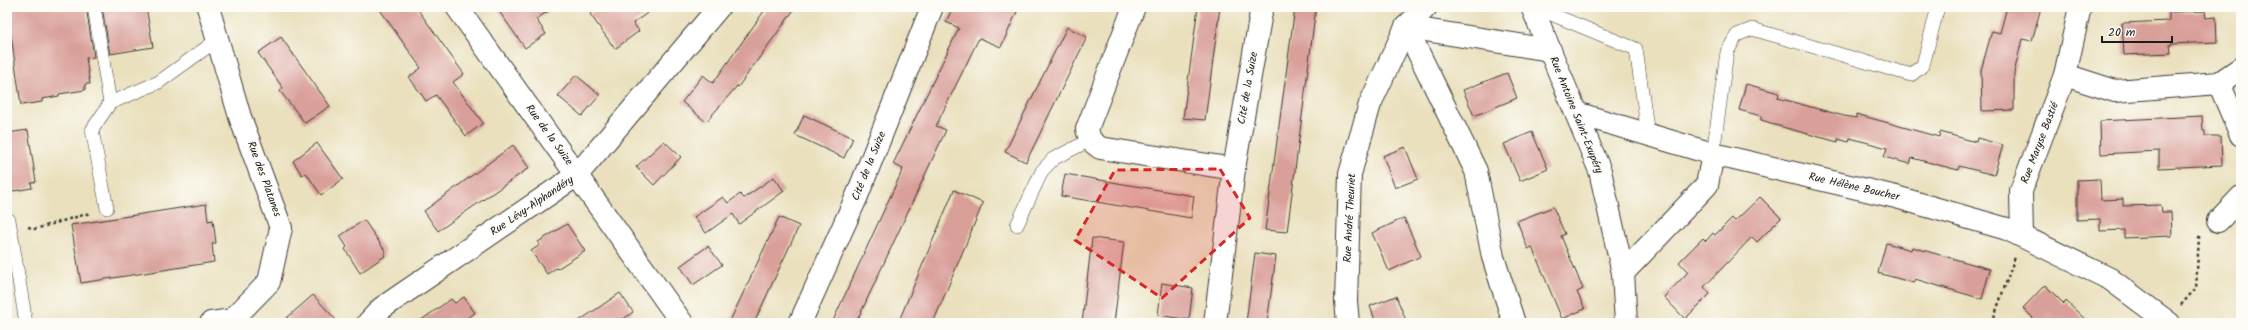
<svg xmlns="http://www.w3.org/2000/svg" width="2248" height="330" font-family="Kalam,sans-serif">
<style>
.building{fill:#d99f99}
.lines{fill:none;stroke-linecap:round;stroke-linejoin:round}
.service-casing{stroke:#3b3934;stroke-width:14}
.minor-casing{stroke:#3b3934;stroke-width:24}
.tertiary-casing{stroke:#3b3934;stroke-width:24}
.path{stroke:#3b3934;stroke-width:2.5;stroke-dasharray:3 3;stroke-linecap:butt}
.service{stroke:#fff;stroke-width:13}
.minor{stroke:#fff;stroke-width:22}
.tertiary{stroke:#fff;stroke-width:22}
.marked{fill:#d62828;fill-opacity:0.2;stroke:#d62828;stroke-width:3;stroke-dasharray:8 5;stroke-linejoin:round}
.labels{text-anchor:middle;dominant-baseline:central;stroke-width:4;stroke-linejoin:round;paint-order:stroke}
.street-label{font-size:11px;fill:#1c1c1c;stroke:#fdfcf7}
</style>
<rect width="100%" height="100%" fill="#fdfcf7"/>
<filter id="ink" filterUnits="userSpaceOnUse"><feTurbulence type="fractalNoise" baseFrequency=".025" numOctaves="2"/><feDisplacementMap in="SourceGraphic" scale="8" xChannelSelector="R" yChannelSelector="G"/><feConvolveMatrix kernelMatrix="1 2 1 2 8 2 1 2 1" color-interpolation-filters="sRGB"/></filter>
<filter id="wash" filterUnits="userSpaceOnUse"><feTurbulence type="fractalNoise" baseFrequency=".012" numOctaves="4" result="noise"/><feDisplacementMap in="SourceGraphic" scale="16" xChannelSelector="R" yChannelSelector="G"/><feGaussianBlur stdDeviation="0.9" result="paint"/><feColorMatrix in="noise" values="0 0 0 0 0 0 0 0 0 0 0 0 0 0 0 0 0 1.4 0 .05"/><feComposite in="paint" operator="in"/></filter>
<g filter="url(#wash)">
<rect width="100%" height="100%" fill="#eae0bd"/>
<g id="blocks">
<g class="building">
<path d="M7 7H86L94 57 86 58 90 84H85V90L59 94V96L42 99V102L21 105Z"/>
<path d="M102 7H146L153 47 110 54Z"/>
<path d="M378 7H416L464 74 453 82 483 123 466 136 436 95 426 101 409 77 421 68Z"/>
<path d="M496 7H555L536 19 546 34 525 48Z"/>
<path d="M600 7H656L633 23 639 31 615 49 590 14Z"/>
<path d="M767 7H796L738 87 737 86 706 122 682 102 703 75 713 83Z"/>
<path d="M953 7H1019L1001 47 979 38 936 126 946 130 856 323H832L903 169 893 164 959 28 946 22Z"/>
<path d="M1198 7H1220L1205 120 1183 118Z"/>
<path d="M1295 7H1316L1287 232 1265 230Z"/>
<path d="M2007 7H2041L2032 41 2022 39 2014 73V110L1982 111 1981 70 1992 31 2000 33Z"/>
<path d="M2205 11 2206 18 2216 17 2217 42 2170 44 2171 53 2124 55 2122 23 2169 21V12Z"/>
<path d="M1067 27 1087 37 1026 162 1005 152Z"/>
<path d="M281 37 330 106 305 123 280 91 283 88 258 53Z"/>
<path d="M1507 73 1517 98 1474 116 1463 90Z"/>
<path d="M576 75 600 95 582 116 558 96Z"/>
<path d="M1746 84 1779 93 1778 98 1844 116 1856 118V114L1939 137 1940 132 1976 142 1977 138 2003 145 1994 175 1959 166 1958 170 1912 158 1910 164 1884 157 1887 148 1850 138 1849 142 1838 139V142L1771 124V123L1761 120V116L1739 110Z"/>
<path d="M804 115 853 138 844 158 795 135Z"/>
<path d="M2202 116 2203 131H2205V136H2221L2222 165 2159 168V151L2101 154 2100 121Z"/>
<path d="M28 130 36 182 31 183 32 188 7 192V133Z"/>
<path d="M1532 132 1548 169 1520 181 1504 144Z"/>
<path d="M664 141 681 157 654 185 636 167Z"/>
<path d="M317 143 343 179 321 195 306 173 302 175 293 161Z"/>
<path d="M513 145 529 168 438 231 424 211Z"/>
<path d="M1405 147 1418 179 1395 188 1383 156Z"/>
<path d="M1065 174 1194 196 1191 218 1061 196Z"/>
<path d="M774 177 784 191 739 224 733 214 706 233 694 217 723 197 728 203 740 194 744 198Z"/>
<path d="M2100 179 2101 200 2123 199V206L2161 205 2162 212H2171L2172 236 2124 238V230L2100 231V219L2077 220V180Z"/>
<path d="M954 190 983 203 933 323H898Z"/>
<path d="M1760 197 1781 218 1757 242 1752 237 1704 287 1710 294 1685 319 1664 297 1688 272 1679 262 1703 238 1706 241 1713 233 1715 235 1732 218 1735 221Z"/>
<path d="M206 204 208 221 213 220 216 243 212 244 214 262 81 283 71 225Z"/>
<path d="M1553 207 1565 234 1561 236 1583 289 1577 292 1585 309 1562 319 1532 247 1528 249 1517 221Z"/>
<path d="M779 217 799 226 754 323H729Z"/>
<path d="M1404 218 1421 256 1389 271 1372 233Z"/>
<path d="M364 220 386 252 384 253 385 256 360 273 345 249 347 247 340 236Z"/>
<path d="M567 224 585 251 557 269 556 268 547 274 531 251 540 245 538 242Z"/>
<path d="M1092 238 1124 242 1114 323H1082Z"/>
<path d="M1886 243 1911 250 1912 247 1990 269 1982 299 1915 279 1914 283 1878 273Z"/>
<path d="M708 246 722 265 693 285 680 266Z"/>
<path d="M1255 253 1276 256 1267 323H1246Z"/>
<path d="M1162 283 1193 288 1189 320 1158 315Z"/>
<path d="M2045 285 2064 304 2066 301 2089 323H2038L2023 308Z"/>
<path d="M620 293 633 312 618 323H576Z"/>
<path d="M313 295 339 323H281Z"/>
<path d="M1396 296 1407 323H1376L1370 306Z"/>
<path d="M464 297 475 313 467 318 471 323H417L451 299 455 303Z"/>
</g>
</g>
</g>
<g filter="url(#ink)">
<use href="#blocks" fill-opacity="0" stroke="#3b3934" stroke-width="1"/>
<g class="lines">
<g class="service-casing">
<g id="service">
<path d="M94 7 110 103 159 82 217 40"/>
<path d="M1534 7 1636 49 1648 135"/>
<path d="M1713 154 1727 52 1737 35 1752 29 1911 75 1923 65 1938 7"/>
<path d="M107 208 92 130 110 103"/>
<path d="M9 220 26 323"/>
<path d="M1017 225 1042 171 1053 159 1090 140"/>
</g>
</g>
<g class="minor-casing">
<g id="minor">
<path d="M208 7 240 117 281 228 269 282 232 320 211 323"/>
<path d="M457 7 682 323"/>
<path d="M1134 7 1087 129 1090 140 1100 148 1234 169"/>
<path d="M1532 7 1600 171 1623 273"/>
<path d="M1406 27 1476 171 1493 257 1514 323"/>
<path d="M1406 27 1550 50"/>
<path d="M2065 75 2115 91 2219 83 2241 68"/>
<path d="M2219 83 2241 135"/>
<path d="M1576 113 1713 154"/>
<path d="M2218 221 2241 197"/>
<path d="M2022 236 2021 191 2065 75 2080 7"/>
<path d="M800 323 857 196 932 7"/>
<path d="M1215 323 1234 169 1262 7"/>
<path d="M1348 323 1346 301 1350 174 1370 104 1406 27 1426 7"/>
<path d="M1626 323 1623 273 1707 185 1713 154 1896 197 2007 229 2110 279 2169 323"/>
</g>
</g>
<g class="tertiary-casing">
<path id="tertiary" d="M368 323 382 308 577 175 719 7"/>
</g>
<g class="path">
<path d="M28 227 35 229 90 213"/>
<path d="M2181 305 2196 288 2199 237 2202 235"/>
<path d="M1992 323 2015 257"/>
</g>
<use href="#service" class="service"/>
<use href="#minor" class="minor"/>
<use href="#tertiary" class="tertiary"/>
</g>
</g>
<path class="marked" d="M1220 169 1250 218 1162 298 1075 240 1115 170Z"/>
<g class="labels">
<g class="street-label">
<text transform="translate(1248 88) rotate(-80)">Cité de la Suize</text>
<text transform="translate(1576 115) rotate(68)">Rue Antoine Saint-Exupéry</text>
<text transform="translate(549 135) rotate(54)">Rue de la Suize</text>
<text transform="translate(2040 143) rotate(-69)">Rue Maryse Bastié</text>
<text transform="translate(869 166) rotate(-68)">Cité de la Suize</text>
<text transform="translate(264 179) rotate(70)">Rue des Platanes</text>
<text transform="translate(1854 187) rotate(13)">Rue Hélène Boucher</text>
<text transform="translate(532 206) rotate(-34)">Rue Lévy-Alphandéry</text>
<text transform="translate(1350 218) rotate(-87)">Rue André Theuriet</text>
</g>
</g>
<rect width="2248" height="330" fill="none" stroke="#fdfcf7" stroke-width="24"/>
<path d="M2102 36v6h70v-6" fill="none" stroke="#1c1c1c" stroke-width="2"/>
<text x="2108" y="36" font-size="12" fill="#1c1c1c" stroke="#fdfcf7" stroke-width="3" paint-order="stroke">20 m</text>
</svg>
